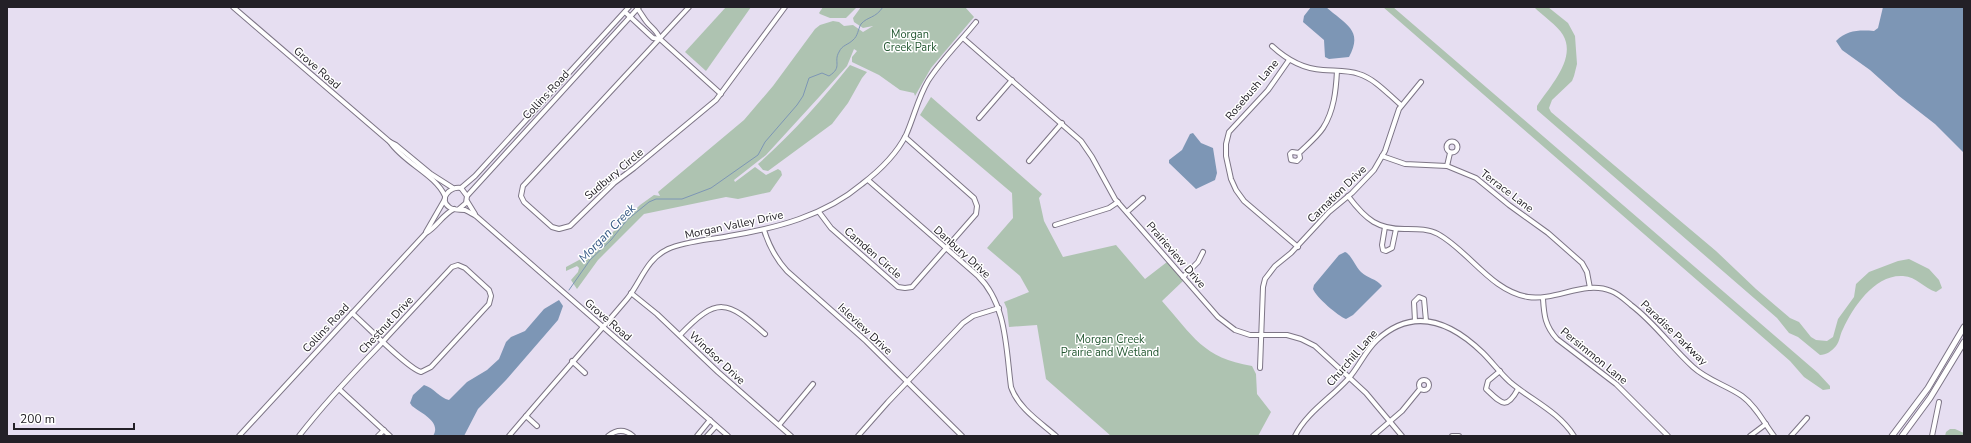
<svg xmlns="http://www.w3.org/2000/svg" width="1971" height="443" font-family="'Nunito Sans',sans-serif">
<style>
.green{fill:#aec3b1}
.water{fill:#7d96b5}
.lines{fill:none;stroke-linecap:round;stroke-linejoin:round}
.stream{stroke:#7d96b5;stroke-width:1}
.minor-casing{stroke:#7d7586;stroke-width:6}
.major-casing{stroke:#7d7586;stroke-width:7}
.minor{stroke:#fff;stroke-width:4}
.major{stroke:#fff;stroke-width:5}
.labels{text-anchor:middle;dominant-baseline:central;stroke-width:3;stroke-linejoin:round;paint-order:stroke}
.park-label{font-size:11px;fill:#235731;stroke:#fff}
.street-label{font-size:11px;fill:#232027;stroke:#fff}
.water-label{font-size:12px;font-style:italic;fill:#325683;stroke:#fff}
</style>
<rect width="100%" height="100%" fill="#e6def1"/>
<g class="green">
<path d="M726 7H751L706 71 685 52Z"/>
<path d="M823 7H857L846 18H830L820 14 819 13Z"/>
<path d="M861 7H965L974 17 931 68 915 96 914 93 900 90 879 75 852 62V57L857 51 854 49 847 66 820 96 766 155 734 180 735 182 755 167 766 175 778 169 781 171 782 175 770 192 738 199 726 197 644 214 598 260 577 289 571 280 578 272 579 268 577 266 566 271V267L592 253 640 205 654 195 660 196 658 192 744 120 773 86 815 29 820 25 833 21 839 22 844 26 853 25 863 32 873 26 863 28 854 22 853 18Z"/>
<path d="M1383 7H1393L1818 373 1830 386V389L1823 390 1804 377 1790 361Z"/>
<path d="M1534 7H1548L1568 23 1575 36 1577 64 1574 76 1572 81 1552 100 1549 108 1551 112 1716 251 1756 289 1790 318 1799 322 1811 337 1816 340 1827 341 1833 337 1838 319 1854 297 1856 284 1869 272 1898 261 1909 259 1929 269 1939 280 1942 288 1936 292C1924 288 1917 277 1903 276 1875 274 1853 307 1843 329 1840 334 1840 341 1836 346 1832 351 1826 355 1820 355L1798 337 1789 333 1777 318 1537 110V106C1549 87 1577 59 1563 35 1558 26 1542 15 1534 7Z"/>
<path d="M850 65 867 72 862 78 848 103 832 124 768 171 763 170 758 164C791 135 822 100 850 65Z"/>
<path d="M931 97 1042 194 1039 198 1044 221 1063 257 1116 245 1145 279 1167 262 1183 281 1162 301C1193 336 1203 358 1252 366L1256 374 1257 394 1271 412 1258 436H1111L1046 379 1037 325 1009 327 1007 309 1004 302 1029 292 1020 276 987 248 1013 218 1012 193 920 115Z"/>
<path d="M1950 429H1955L1964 433V436H1945L1946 432Z"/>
</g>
<g class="water">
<path d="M1311 7H1326C1345 24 1364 30 1349 57L1329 59 1325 57 1324 40 1303 22 1304 16Z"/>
<path d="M1883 7H1964V153L1935 124 1899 96 1870 70 1842 50 1836 41C1847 30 1859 30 1874 31L1878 28Z"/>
<path d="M1193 133 1201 143 1213 148 1217 173 1215 180 1196 189 1169 163V160L1182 150 1190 134Z"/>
<path d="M1345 252C1351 254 1355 266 1361 272 1367 278 1377 279 1382 286L1353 315 1346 319C1338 316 1316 297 1313 289L1314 285 1339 255Z"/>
<path d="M559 300 563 306 558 320 506 380 478 409 464 436H433C442 422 421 413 412 406L410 403 413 395 424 385C434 388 440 398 449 400L467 382 487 370 499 359 506 342 511 337 525 331 544 309Z"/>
</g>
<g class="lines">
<path class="stream" d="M569 290 590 260 611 240 627 220 649 202 656 199H682L711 188 758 155 765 142 797 105 803 96 809 78 822 73 829 76C843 67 833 62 839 52 842 45 848 45 853 40 858 36 858 29 861 24 868 16 875 19 883 7"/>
<g class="minor-casing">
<g id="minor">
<path d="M233 7 390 142 396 145 431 174 453 188"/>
<path d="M689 7 523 186 521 196 524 202 552 227 559 229 570 226 614 183 634 168 716 100 785 7"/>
<path d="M637 8C641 13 643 17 646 21 651 28 657 30 660 39L721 94"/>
<path d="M625 12 653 38 660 39"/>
<path d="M963 38 1081 141 1092 157 1115 199 1218 317 1235 330 1250 335H1287L1301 339 1315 346 1366 393 1402 436"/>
<path d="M1272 46C1286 59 1303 69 1323 70 1335 71 1348 70 1359 74 1375 79 1388 94 1401 105"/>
<path d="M1289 60 1268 90 1229 132 1226 144V156L1231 179 1236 190 1244 201 1298 247"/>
<path d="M979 118 1012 80"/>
<circle cx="1452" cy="147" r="5.5"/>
<path d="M390 142C404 163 435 174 445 196"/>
<path d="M1299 153 1292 152 1290 154 1291 160 1297 161 1300 158 1299 153C1307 145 1317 137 1323 128 1334 111 1336 90 1337 71"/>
<path d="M1382 156 1405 164 1447 166 1476 178 1509 205 1548 233 1582 263 1587 272 1590 288"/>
<path d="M1029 161 1062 123"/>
<path d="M1447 166 1450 153"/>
<path d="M868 180 978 276C1007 304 1006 350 1011 387 1018 408 1040 422 1056 436"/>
<path d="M461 188 475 176 629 7"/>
<path d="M467 196 639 7"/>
<path d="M1348 196C1366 220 1378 230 1408 229 1418 229 1429 229 1438 234 1469 251 1491 291 1528 297 1556 301 1585 280 1611 291 1619 294 1625 300 1631 305 1655 323 1671 347 1693 367 1707 380 1726 385 1742 396 1756 406 1764 423 1774 436"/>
<path d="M467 201 475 214"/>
<path d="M459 209 466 203 467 196 461 188C450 186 438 199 449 207 454 211 460 209 465 210 469 212 473 214 476 216L728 436"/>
<path d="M819 212 831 228 898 287 905 288 912 287 976 214 977 206 974 198 905 137"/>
<path d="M1127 212 1143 198"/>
<path d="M1055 225 1109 208 1118 202"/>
<path d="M1385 227 1382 245 1383 250 1386 251 1392 248 1396 229"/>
<path d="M764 230C769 246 775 258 787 271L866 341 962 436"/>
<path d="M426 232 445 199"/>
<path d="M1183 277 1198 262 1203 252"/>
<path d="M631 293 657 314 718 372 791 436"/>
<path d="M1543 299C1544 315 1545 326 1557 339L1616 384 1668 436"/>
<path d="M1415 321 1414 302 1419 297 1424 299 1426 321"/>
<path d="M680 335C717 296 727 300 765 334"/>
<path d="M572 361 585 373"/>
<path d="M1260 368 1263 287 1265 279 1275 266 1291 253 1329 212 1352 193 1374 170 1385 151 1399 109 1421 82"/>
<path d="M1500 371 1488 381 1486 389C1501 403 1506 411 1518 389"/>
<circle cx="1424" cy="385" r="5"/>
<path d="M339 389 390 436"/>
<path d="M526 416 537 426"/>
<path d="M779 425 813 384"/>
<path d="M239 436 426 233C437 227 442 215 454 209"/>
<path d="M299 436C324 404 352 374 380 345L387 337 452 267 458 265 465 268 489 290 491 296 489 304 431 367 421 372C408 369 365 324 352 313"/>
<path d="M378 436 384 430"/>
<path d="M509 436C548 390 588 345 627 299 641 282 646 259 668 249 686 241 709 240 729 236 777 228 824 216 862 184 879 171 896 155 906 135 914 117 918 98 928 81 942 59 960 42 976 22"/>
<path d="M608 436C617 429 625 429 633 436"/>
<path d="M697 436 710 420"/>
<path d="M707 436 716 426"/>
<path d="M858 436 888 402 963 323 973 316 999 308"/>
<path d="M1295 436C1306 413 1331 398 1348 379 1359 367 1365 351 1377 340 1414 306 1451 322 1483 353 1492 362 1500 373 1510 382 1531 400 1558 411 1574 436"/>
<path d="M1373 436 1402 411 1420 389"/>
<path d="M1452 436H1459"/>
<path d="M1750 436 1766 424"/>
<path d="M1791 436 1807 418"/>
<path d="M1932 436 1939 402"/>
</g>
</g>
<g class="major-casing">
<g id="major">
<path d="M1892 436 1928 388 1964 327"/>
<path d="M1902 436 1930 398 1964 342"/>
</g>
</g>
<use href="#minor" class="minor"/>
<use href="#major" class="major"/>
</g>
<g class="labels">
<g class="park-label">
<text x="910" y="34">Morgan<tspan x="910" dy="13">Creek Park</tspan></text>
<text x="1110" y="339">Morgan Creek<tspan x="1110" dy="13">Prairie and Wetland</tspan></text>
</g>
<g class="street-label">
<text transform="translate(317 68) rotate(41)">Grove Road</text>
<text transform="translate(1252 90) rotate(-50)">Rosebush Lane</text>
<text transform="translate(546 95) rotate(-47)">Collins Road</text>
<text transform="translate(614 174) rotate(-40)">Sudbury Circle</text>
<text transform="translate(1507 191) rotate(37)">Terrace Lane</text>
<text transform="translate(1337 194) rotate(-44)">Carnation Drive</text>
<text transform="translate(734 225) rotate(-12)">Morgan Valley Drive</text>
<text transform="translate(962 252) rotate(42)">Danbury Drive</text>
<text transform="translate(873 253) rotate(41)">Camden Circle</text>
<text transform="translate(1176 255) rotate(49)">Prairieview Drive</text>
<text transform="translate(608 320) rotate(41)">Grove Road</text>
<text transform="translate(386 325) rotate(-47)">Chestnut Drive</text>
<text transform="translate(326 328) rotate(-47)">Collins Road</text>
<text transform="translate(865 329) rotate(43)">Isleview Drive</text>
<text transform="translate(1674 333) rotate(44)">Paradise Parkway</text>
<text transform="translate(1594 356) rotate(39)">Persimmon Lane</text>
<text transform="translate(717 358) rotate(43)">Windsor Drive</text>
<text transform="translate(1352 358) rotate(-49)">Churchill Lane</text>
</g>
<g class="water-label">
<text transform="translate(607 233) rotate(-46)">Morgan Creek</text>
</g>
</g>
<rect width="1971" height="443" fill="none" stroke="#232027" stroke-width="16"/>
<path d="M14 423v6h120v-6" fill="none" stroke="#232027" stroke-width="2"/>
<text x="20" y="423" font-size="12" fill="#232027" stroke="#ffffff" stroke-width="3" paint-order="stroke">200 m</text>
</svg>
